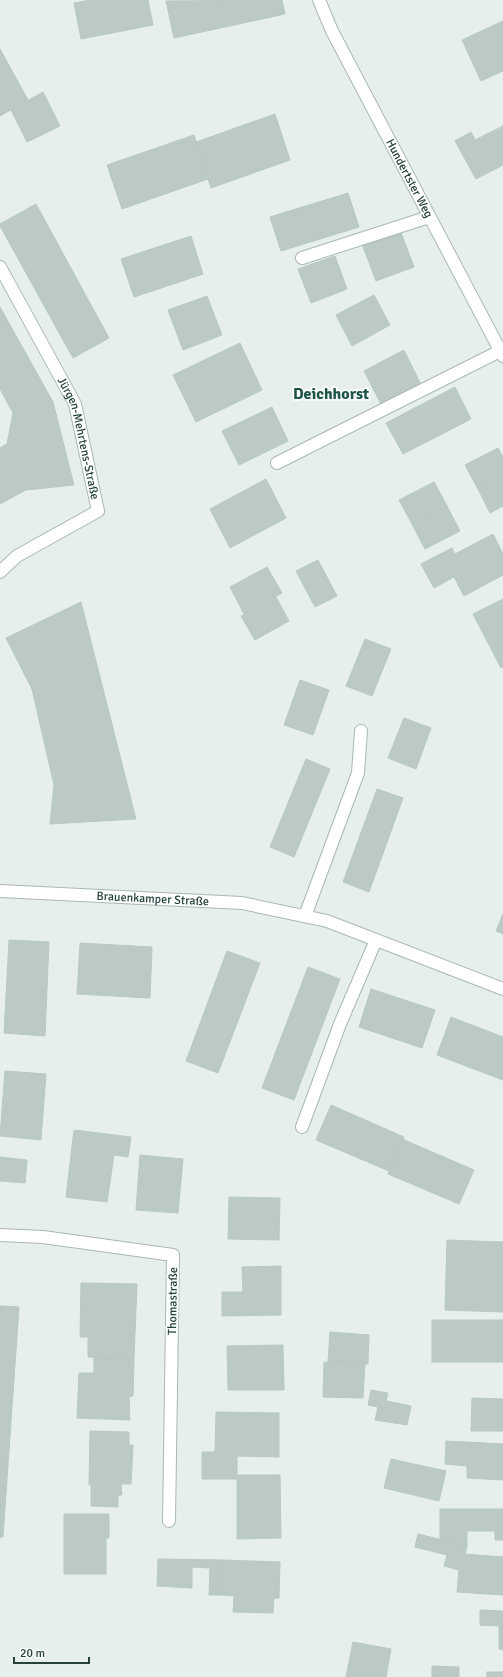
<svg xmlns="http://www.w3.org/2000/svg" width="503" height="1677" font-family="Signika,sans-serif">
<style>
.building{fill:#bbcac4;stroke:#b8c9c2}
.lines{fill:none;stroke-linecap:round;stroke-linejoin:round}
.service-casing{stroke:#a8b8b2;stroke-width:14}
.minor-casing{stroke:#a8b8b2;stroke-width:14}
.service{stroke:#fff;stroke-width:12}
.minor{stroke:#fff;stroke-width:12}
.labels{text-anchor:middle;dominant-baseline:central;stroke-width:4;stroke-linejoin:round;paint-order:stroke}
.street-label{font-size:12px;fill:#24423a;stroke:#f7fbf9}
.district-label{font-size:16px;font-weight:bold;fill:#1f5548;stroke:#f7fbf9}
</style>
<rect width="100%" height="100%" fill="#e6efeb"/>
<g class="building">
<path d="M91 0H148L153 25 81 39 74 3Z"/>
<path d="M282 0 285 14 174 38 166 1Z"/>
<path d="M503 21V71L481 81 462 40Z"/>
<path d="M0 49 28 100 0 116Z"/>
<path d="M43 92 60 126 27 142 11 110Z"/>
<path d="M275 114 290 160 211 188 196 142Z"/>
<path d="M503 126V165L476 179 455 141 471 132 475 140Z"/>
<path d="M194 135 208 179 122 209 107 165Z"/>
<path d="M348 193 359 227 281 251 270 217Z"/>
<path d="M36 204 109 338 73 358 0 226V224Z"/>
<path d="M400 230 414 267 376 281 362 244Z"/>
<path d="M191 236 203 274 134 297 121 259Z"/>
<path d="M335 256 347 289 311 303 298 269Z"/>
<path d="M374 295 390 325 352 346 336 315Z"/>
<path d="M207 296 222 335 183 350 168 310Z"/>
<path d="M0 307 53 402 74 485 26 490 0 504V448L7 444 13 413 0 389Z"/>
<path d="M240 343 262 390 196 422 173 375Z"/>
<path d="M404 350 421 385 382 406 364 371Z"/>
<path d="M455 387 471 419 403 454 386 423Z"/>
<path d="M272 407 288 441 239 465 222 431Z"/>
<path d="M498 448 503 457V475L478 489 465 465Z"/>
<path d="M503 475V506L490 513 478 489Z"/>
<path d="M266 479 286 518 230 548 210 509Z"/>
<path d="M434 482 447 506 412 524 399 500Z"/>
<path d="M447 506 460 531 425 549 412 524Z"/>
<path d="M493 534 503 554V575L464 596 454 577 434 588 421 564 452 548 455 554Z"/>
<path d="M318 560 337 596 315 607 296 571Z"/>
<path d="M267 567 282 593 244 614 230 587Z"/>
<path d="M276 597 289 621 255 640 241 616Z"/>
<path d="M503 599V667L501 668 473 614Z"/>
<path d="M81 602 136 819 50 824 54 785 32 689 6 638Z"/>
<path d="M365 639 391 649 372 696 346 686Z"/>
<path d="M300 680 329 690 313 735 284 725Z"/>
<path d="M404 718 431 728 416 769 388 758Z"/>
<path d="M306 759 330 769 294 857 270 847Z"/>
<path d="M377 789 403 798 369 892 343 882Z"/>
<path d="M503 914V934L496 931Z"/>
<path d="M9 940 49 942 45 1036 4 1033Z"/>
<path d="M80 943 152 947 150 998 77 994Z"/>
<path d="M227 951 260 963 218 1073 186 1061Z"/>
<path d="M308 967 340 979 294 1100 262 1088Z"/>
<path d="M371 989 435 1010 422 1048 359 1027Z"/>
<path d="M451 1017 503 1037V1080L437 1055Z"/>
<path d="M5 1071 46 1074 41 1140 0 1136Z"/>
<path d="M331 1105 404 1137 389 1171 316 1140Z"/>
<path d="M74 1130 131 1137 128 1157 114 1155 107 1202 66 1197Z"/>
<path d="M402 1139 474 1170 459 1204 388 1174Z"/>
<path d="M140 1155 183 1159 178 1213 136 1210Z"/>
<path d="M0 1157 27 1160 25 1183 0 1181Z"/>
<path d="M229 1197 280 1198 279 1240 228 1239Z"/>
<path d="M447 1240 503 1242V1312L445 1310Z"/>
<path d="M281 1266V1315L222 1316V1292H243L242 1267Z"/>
<path d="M81 1283 137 1284 134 1358 88 1357V1337H80Z"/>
<path d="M0 1306 19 1307 3 1537H0Z"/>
<rect x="432" y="1320" width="71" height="42"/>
<path d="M330 1332 369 1335 368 1364 328 1362Z"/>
<path d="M283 1345 284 1390H228L227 1346Z"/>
<path d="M94 1357 134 1358 133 1396 129 1397 130 1420 77 1418 79 1373H94Z"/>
<path d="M324 1362 365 1364 363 1398 323 1397Z"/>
<path d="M371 1390 388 1393 386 1401 411 1406 407 1425 375 1420 378 1407 368 1405Z"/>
<path d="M472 1398 503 1399V1431H471Z"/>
<path d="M216 1412 279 1413V1457L237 1456V1479H202V1452H215Z"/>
<path d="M90 1431 129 1432V1445H133L131 1484H121L122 1495H118V1507L91 1506V1484L89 1485Z"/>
<path d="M446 1441 503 1444V1480L467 1478V1466L445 1464Z"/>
<path d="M391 1459 446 1471 439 1501 384 1488Z"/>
<path d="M237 1475H280L281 1538 237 1539Z"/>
<path d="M440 1509H503V1540H495V1531H467V1546L440 1540Z"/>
<path d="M64 1514H109V1538H106V1574H64Z"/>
<path d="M418 1534 467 1546 465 1554 503 1557V1595L457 1592 459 1570 444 1566 447 1555 415 1547Z"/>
<path d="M158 1559 223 1560 222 1595H209L210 1568 192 1567V1588L157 1586Z"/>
<path d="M223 1560 280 1562 279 1598H274L273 1613 233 1612 234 1596 222 1595Z"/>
<path d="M480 1610 503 1611V1650L499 1649V1626L480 1625Z"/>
<path d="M353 1642 391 1649 386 1677H346Z"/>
<path d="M432 1666 459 1667V1677H432Z"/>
<rect x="487" y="1672" width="16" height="5"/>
</g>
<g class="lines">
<g class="service-casing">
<g id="service">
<path d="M302 258 429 217"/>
<path d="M277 463 500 351"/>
<path d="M302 1127 340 1024 376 940"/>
</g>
</g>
<g class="minor-casing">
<g id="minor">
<path id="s1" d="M319 0 332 31 503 356"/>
<path id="s2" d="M0 267 75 404 98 511 17 556 0 572"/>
<path id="s3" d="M0 891 242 903 327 921 503 989"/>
<path d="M305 916 358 773 361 731"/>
<path d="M0 1235 43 1237 173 1255 169 1521"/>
</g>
</g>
<use href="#service" class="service"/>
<use href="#minor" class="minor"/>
</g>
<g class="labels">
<g class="street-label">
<text stroke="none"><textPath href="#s1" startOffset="200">Hundertster Weg</textPath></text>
<text stroke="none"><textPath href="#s2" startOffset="190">Jürgen-Mehrtens-Straße</textPath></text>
<text stroke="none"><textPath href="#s3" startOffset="153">Brauenkamper Straße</textPath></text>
<text transform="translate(173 1301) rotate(-89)">Thomastraße</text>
</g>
<g class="district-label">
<text x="331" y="394">Deichhorst</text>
</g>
</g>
<path d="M14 1657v6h75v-6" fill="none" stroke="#24423a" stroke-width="2"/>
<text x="20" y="1657" font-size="12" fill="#24423a" stroke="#f7fbf9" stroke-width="3" paint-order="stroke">20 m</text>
</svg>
